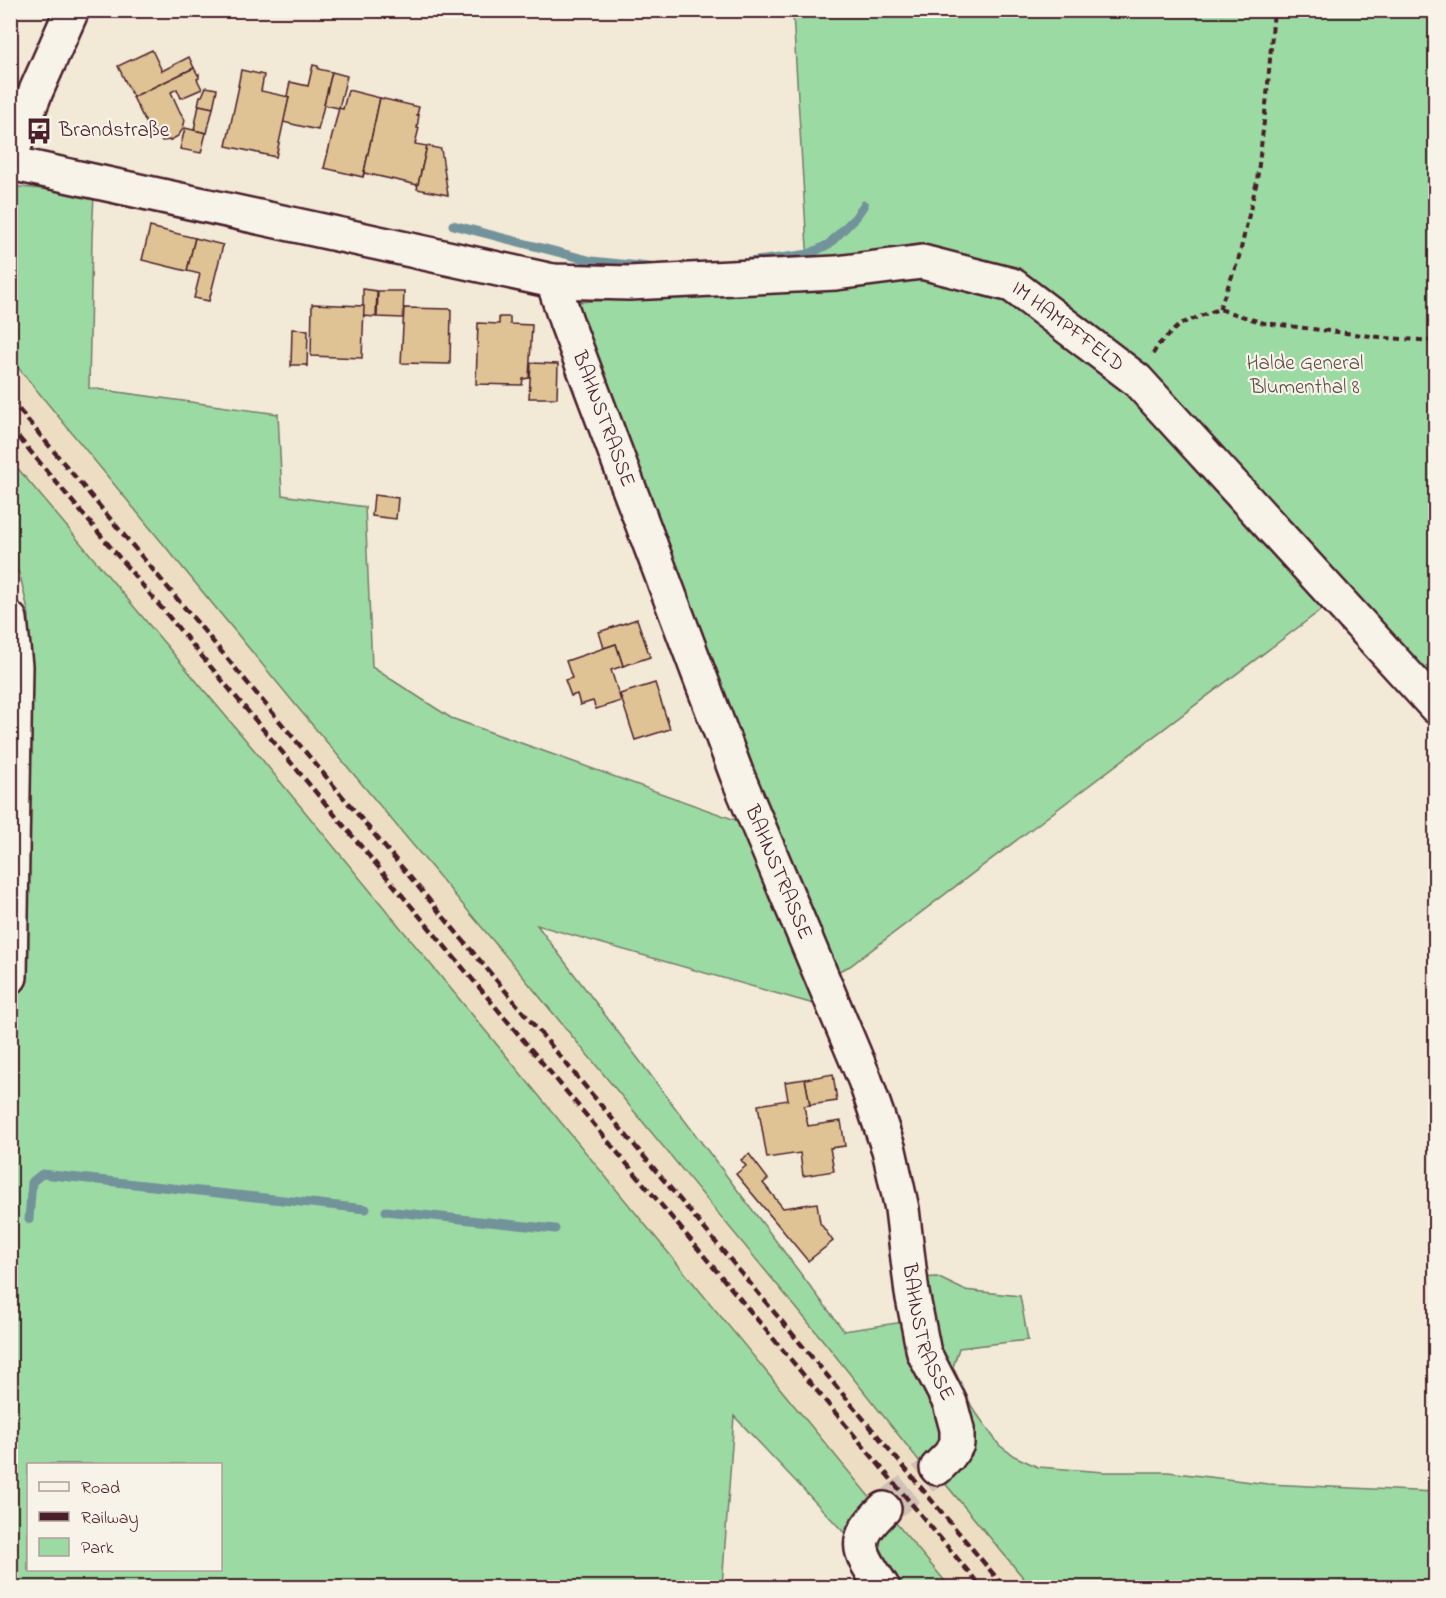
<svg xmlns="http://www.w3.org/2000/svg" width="1446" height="1598" font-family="'Indie Flower',sans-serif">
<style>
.built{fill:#eddec3}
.green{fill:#9cdaa3;stroke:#737c67;stroke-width:1.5;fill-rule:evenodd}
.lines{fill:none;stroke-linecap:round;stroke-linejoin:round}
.stream{stroke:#73939b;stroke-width:9}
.building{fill:#e0c394;stroke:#4a1f2b;stroke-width:1.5}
.minor-tunnel{stroke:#d0c1b5;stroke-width:33;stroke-dasharray:33 16;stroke-linecap:butt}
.minor-casing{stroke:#4a1f2b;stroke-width:38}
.path{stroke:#4a1f2b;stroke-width:4;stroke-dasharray:6 4.5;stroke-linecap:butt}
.minor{stroke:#f7f3e8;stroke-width:33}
.rail{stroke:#4a1f2b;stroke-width:4.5;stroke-dasharray:9 4.5;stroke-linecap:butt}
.labels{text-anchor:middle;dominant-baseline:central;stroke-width:4.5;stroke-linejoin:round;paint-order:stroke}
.poi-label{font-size:21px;fill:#4a1f2b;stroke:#f7f3e8;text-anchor:start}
.street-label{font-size:21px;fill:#4a1f2b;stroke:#f7f3e8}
.park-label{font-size:21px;fill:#5e4e49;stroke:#f7f3e8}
</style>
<rect width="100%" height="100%" fill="#f2e9d7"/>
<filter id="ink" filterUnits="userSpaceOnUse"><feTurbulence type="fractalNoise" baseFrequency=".0167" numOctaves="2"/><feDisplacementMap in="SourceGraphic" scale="12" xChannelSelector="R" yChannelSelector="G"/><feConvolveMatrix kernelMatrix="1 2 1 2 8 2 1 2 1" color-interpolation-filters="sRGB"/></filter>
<g filter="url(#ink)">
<path class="built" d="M10 359 299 709 520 973 826 1344 920 1462 938 1475 1031 1587H950L890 1516 872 1500 255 751 11 459Z"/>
<g class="green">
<path d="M777 11H1435V711L1333 601 850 966 830 975 576 302 813 289 807 247 793 14Z"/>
<path d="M10 186 94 194 92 237 89 388 278 414 282 495 365 507 372 667 451 718 744 823 828 1008 537 925 844 1331 910 1321 942 1403 944 1441 920 1462 826 1344 520 973 299 709 11 359Z"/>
<path d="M10 459 255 751 872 1500 853 1542 734 1416 722 1587H11V834L30 835 29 615 20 575 11 559ZM28 1464H220V1570H28Z"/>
<path d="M937 1277 964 1290 1020 1296 1028 1340 959 1348 953 1367 972 1407 999 1445 1014 1456 1038 1467 1104 1472H1168L1268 1484 1435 1492V1587H1031L938 1475 951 1461 918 1278Z"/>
<path d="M890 1516 950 1587H890L870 1555Z"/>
</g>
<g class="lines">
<g class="stream">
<path d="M453 225 592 261 649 267"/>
<path d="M749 262 809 254 829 244 855 218 864 205"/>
<path d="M386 1211 555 1229"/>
<path d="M29 1219 32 1182 42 1174 366 1209"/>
</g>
</g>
<g class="building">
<path d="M152 50 162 71 189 57 194 68 133 97 118 66Z"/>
<path d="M313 65 318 66V69L332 72 318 130 283 122 289 97 287 96 290 82 308 86Z"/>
<path d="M194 68 198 75 199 74V78L197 79 202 89 181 98 177 89 171 92 180 112 185 120 183 129 178 136 171 140 162 141 158 133 152 135 133 97Z"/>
<path d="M241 70 264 75 261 91 289 97 276 157 226 146 239 86H238Z"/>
<path d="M332 72 347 76 339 108 324 105Z"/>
<path d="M206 87 217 89 213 108 198 105 200 96H202Z"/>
<path d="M348 90 380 98 363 177 324 168 339 108 343 109Z"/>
<path d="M380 98 419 107 417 115H419L417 128H419L415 144 427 146 418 185 364 173 363 177Z"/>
<path d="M199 105 213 108 207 133 194 130Z"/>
<path d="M185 128 206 133 201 153 180 149Z"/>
<path d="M427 146 441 149 448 195 417 189Z"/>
<path d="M150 227 195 238 187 271 142 260Z"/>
<path d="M195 238 223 245 209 301 194 298 200 274 187 271Z"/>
<path d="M363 289 377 291 376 317 363 316Z"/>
<path d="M378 291H404L403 318 377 317Z"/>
<path d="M312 304 364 306 362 358 311 356Z"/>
<path d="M404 308 451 309 450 364 401 363Z"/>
<path d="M499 317H510V324L532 325 529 378 523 379 522 385 476 384 478 323 499 324Z"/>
<path d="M292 329 308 330 307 367 306 365H292L291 366Z"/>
<path d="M531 363 558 364 557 398H529Z"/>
<path d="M374 495 398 498 396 519 372 516Z"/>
<path d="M637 619 650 657 623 666 616 644 604 648 599 632Z"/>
<path d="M616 644 623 666 611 670 621 701 596 709 593 701 580 705 577 694 571 696 565 680 572 678 566 661Z"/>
<path d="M655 683 670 729 635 740 620 694Z"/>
<path d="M833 1074 837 1101 810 1105 805 1079Z"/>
<path d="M805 1079 810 1105 804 1106 808 1126 841 1121 845 1146 830 1148 834 1171 803 1176 800 1153 767 1158 758 1105 788 1100 785 1082Z"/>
<path d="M749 1154 768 1179 763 1183 783 1208 817 1203 820 1223 833 1241 808 1261 736 1174 746 1166 741 1160Z"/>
</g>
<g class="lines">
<path class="minor-tunnel" d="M884 1509 937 1468"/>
<g class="minor-casing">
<g id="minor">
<path d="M10 157 36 91 72 10"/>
<path id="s1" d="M10 163 553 281 629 283 836 273 922 262 1012 285 1137 380 1436 707"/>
<path id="s2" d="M553 281 566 321 737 775 865 1080 889 1150 902 1209 912 1293 924 1353 950 1403 957 1429V1444L949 1456 937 1468"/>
<path d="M10 619 15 666 10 977"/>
<path d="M883 1588C860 1552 849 1542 884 1509"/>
</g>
</g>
<g class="path">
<path d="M1219 309 1238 261 1257 181 1267 96 1274 10"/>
<path d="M1153 354 1158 345 1180 324 1219 309 1264 323 1387 338 1436 341"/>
</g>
<use href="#minor" class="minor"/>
<g class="rail">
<path d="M10 399 1005 1588"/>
<path d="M10 427 982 1588"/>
</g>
</g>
</g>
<defs>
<g id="bus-bare" transform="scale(2.07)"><path d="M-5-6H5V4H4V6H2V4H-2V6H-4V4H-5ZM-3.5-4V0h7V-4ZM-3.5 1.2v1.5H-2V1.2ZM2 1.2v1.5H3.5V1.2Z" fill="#4a1f2b" stroke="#f7f3e8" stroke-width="2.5" paint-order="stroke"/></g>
</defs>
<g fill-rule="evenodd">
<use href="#bus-bare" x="39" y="131"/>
</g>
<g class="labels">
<g class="poi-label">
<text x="59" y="131">Brandstraße</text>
</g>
<g class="street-label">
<text stroke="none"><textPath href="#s1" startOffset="1088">IM HAMPFFELD</textPath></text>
<text stroke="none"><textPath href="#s2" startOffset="147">BAHNSTRASSE</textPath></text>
<text stroke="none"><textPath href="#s2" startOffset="633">BAHNSTRASSE</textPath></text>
<text stroke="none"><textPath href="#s2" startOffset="1119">BAHNSTRASSE</textPath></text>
</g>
<g class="park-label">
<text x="1305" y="364">Halde General<tspan x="1305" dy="24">Blumenthal 8</tspan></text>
</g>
</g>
<rect width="1446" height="1598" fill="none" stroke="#f7f3e8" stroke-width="36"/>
<rect x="18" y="18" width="1410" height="1562" fill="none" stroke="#4a1f2b" stroke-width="2" filter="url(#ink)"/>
<rect x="27" y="1463" width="195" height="108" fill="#f7f3e8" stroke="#b29e9c" stroke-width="1.5"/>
<rect x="39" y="1482" width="30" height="9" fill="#f7f3e8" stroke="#b29e9c" stroke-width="1.5"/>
<text x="81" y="1493" font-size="18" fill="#4a1f2b">Road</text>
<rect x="39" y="1512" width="30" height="9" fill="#4a1f2b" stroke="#b29e9c" stroke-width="1.5"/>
<text x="81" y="1523" font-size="18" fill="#4a1f2b">Railway</text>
<rect x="39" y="1538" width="30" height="18" fill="#9cdaa3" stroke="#b29e9c" stroke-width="1.5"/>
<text x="81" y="1553" font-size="18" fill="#4a1f2b">Park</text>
</svg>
